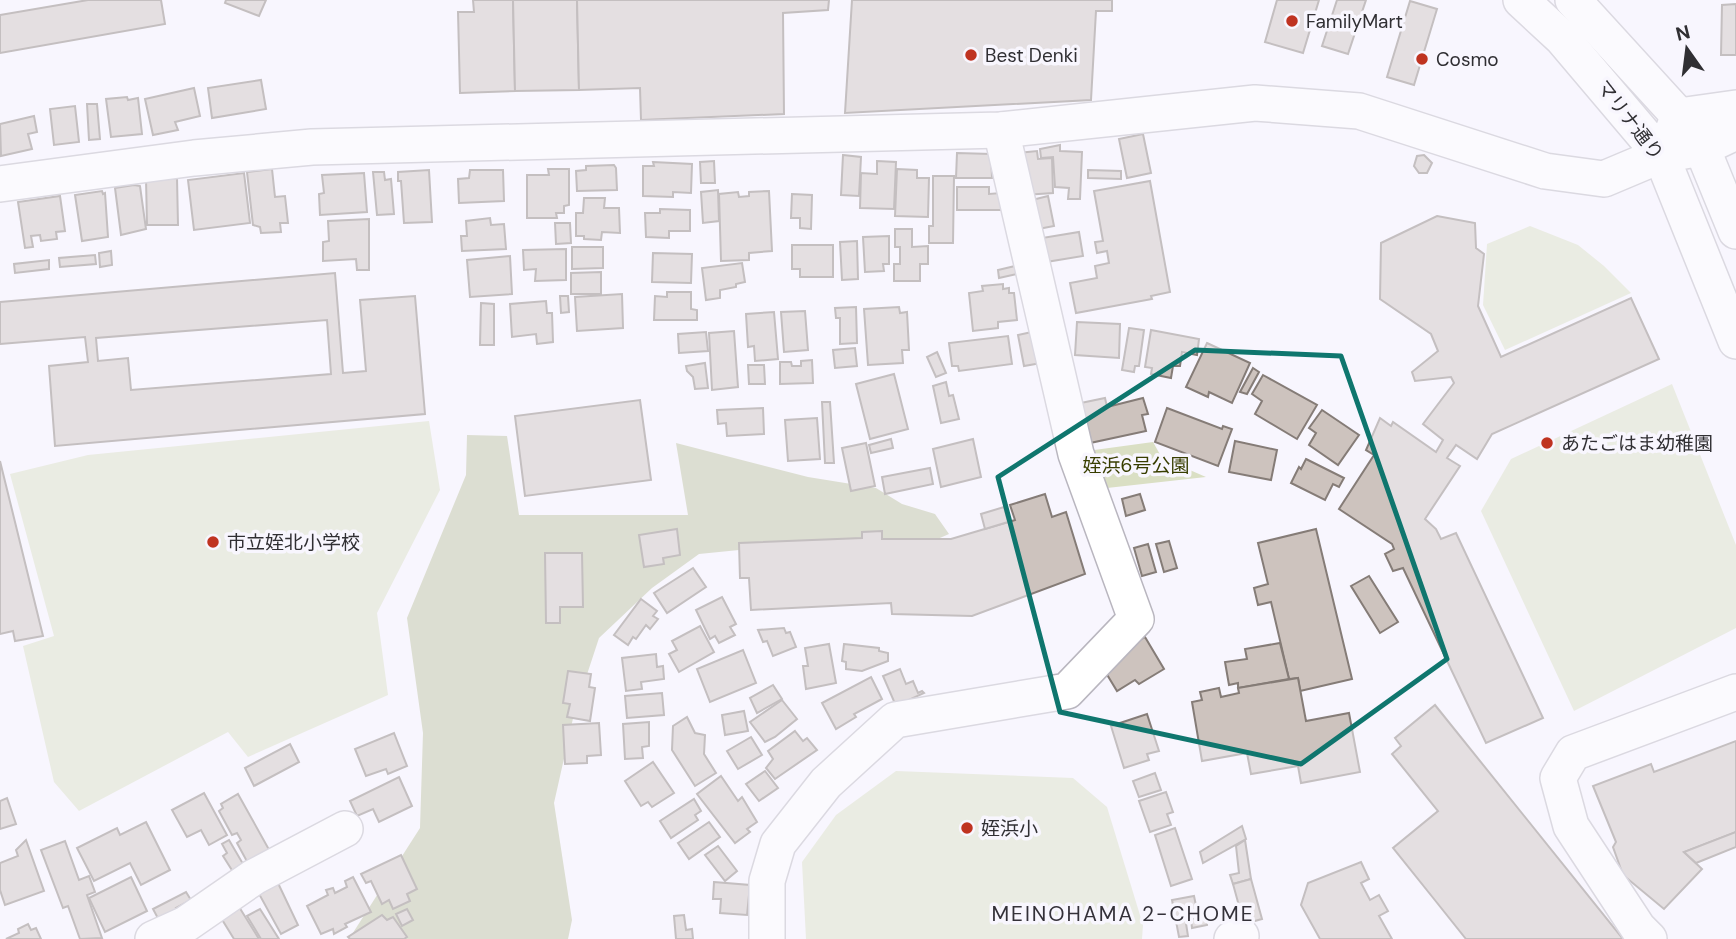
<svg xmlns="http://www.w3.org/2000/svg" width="1736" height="939" font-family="'DM Sans','Noto Sans JP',sans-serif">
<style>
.green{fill:#dadfc4}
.forest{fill:#bbc19d}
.building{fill:#cdc3be;stroke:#857c77;stroke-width:2;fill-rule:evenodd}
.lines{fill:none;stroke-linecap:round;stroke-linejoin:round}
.minor-casing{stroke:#b9b6bf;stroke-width:38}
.minor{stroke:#fff;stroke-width:35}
.marked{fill:none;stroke:#0f766e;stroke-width:5;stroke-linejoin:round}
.poi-dot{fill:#bf3320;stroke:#f8f6fe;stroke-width:2.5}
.labels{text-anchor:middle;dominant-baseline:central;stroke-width:7;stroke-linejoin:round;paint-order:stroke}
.poi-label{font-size:19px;fill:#302f33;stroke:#f8f6fe;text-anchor:start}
.street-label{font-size:19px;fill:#302f33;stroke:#f8f6fe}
.park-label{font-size:19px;fill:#383e00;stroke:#f8f6fe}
.neighbourhood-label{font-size:21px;letter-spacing:2px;fill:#343139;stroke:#f8f6fe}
</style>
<rect width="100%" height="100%" fill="#f8f6fe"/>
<g class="green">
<path d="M1530 226 1578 245 1604 266 1631 293 1505 350 1483 305 1487 244Z"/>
<path d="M1672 384 1736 545V628L1574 711 1481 511 1511 459Z"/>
<path d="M429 421 440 490 377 613 388 695 248 757 228 732 79 811 54 782 23 646 54 636 10 474 88 455Z"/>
<path d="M1153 442 1162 458 1206 477 1098 489 1087 451Z"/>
<path d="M896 771 1073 778 1107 807 1143 925 1142 939H806L802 862 836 815Z"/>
</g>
<path class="forest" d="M467 435 507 436 519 515H688L676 443 808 477 876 488 902 504 935 514 949 534 917 548 778 546 699 554 652 588 599 638 574 714 554 803 572 920 568 939H349L420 828 423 733 407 618 466 475Z"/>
<g class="building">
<path d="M88 0H161L165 24 0 53V15Z"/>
<path d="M226 0H266L259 16 225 3Z"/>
<path d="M473 0H513L515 91 460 93 458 12H474Z"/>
<path d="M513 0H577L579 90 515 91Z"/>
<path d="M577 0H829L828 10 783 13 784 114 641 120 640 88 579 90Z"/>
<path d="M852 0H1112V11H1096L1091 100 845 113Z"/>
<path d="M1277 0H1319L1303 53 1265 42Z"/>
<path d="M1337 0H1366L1348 54 1322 46Z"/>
<path d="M1410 1 1437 9 1414 85 1387 77Z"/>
<path d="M1736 4V55H1721L1722 5Z"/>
<path d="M261 80 266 109 212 118 208 88Z"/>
<path d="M194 88 200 116 175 122 178 130 153 135 145 99Z"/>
<path d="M127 97 128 100 138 98 142 134 111 137 106 99Z"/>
<path d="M87 104H97L100 139 89 140Z"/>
<path d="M75 106 79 142 54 145 50 109Z"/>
<path d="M34 116 37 132 28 134 32 149 1 156 0 124Z"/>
<path d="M1143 134 1151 173 1127 178 1119 139Z"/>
<path d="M1060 145V151L1082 152 1080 199H1068L1069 188 1055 187 1053 157 1041 158 1040 149Z"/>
<path d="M1037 151 1038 159 1052 158 1053 193 1024 195 1018 153Z"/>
<path d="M957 153 991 154 992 178H956Z"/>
<path d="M843 155 861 157 859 196 841 195Z"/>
<path d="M1424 155 1432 163 1427 173H1419L1414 166 1417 156Z"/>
<path d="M714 161 715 183H701L700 162Z"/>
<path d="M877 161 896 162 894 209 860 208 861 173 877 174Z"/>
<path d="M653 162 692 164 691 193 673 192V197L643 196V166H654Z"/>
<path d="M614 165 616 168 617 190 577 191 576 171 586 170V166Z"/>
<path d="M272 169 275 197 285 196 288 223H280L281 232 261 233 260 227 253 225 247 172Z"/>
<path d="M548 169H569V205L564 206V213H556L557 218H527V175H549Z"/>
<path d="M897 169 917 170V178H929L928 217 895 216Z"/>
<path d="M429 170 432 222 404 223 401 181H398V172Z"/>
<path d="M470 170H503L504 201 459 203 458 179 469 178Z"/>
<path d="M1088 170 1121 171V179L1088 178Z"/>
<path d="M373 172H384L385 180 391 179 394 214 377 215Z"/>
<path d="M244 173 250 223 194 230 188 180Z"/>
<path d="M364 173 367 212 320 215 319 194 324 193 322 175Z"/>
<path d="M933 176H954L953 243H929V226H933Z"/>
<path d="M177 178 178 225H147L146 179Z"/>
<path d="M1150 181 1170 292 1151 296 1152 299 1076 313 1070 283 1097 278 1095 266 1109 263 1107 251 1097 253 1095 242 1103 241 1094 191Z"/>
<path d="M134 185 140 186 146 229 121 235 115 188Z"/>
<path d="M957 187H989V194L1001 193 1002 210H957Z"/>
<path d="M718 190 719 221 703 223 701 192Z"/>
<path d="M102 191 103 194 105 193 108 237 82 241 75 195Z"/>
<path d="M769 191 772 251 749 253V260L721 261 719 194 738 192 739 197 749 196V192Z"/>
<path d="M792 194 812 195 811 229 800 228V218H791Z"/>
<path d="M60 196 65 231 56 232 57 239 41 241 40 235 31 236 33 247 25 248 18 202Z"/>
<path d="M1048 196 1054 226 1033 230 1028 201Z"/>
<path d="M584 198H605L604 208H619L620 233 602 232 601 240 584 239V236H576V213H583Z"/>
<path d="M660 209 690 210V231H669V238L646 237 645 213H660Z"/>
<path d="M1437 216 1475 223 1476 248 1484 254 1478 306 1501 357 1631 298 1659 359 1492 434 1477 459 1456 445 1447 458 1460 466 1425 519 1436 529 1441 539 1456 533 1543 718 1486 743 1403 568 1393 571 1385 554 1394 549 1392 544 1339 509 1374 455 1366 450 1380 418 1391 426 1393 422 1436 452 1443 440 1423 424 1454 383 1451 377 1415 381 1412 372 1438 351 1431 334 1380 299 1381 243Z"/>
<path d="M490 218 491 225 504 224 506 249 462 251 461 236H467L466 221Z"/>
<path d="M369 219V270H357L356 259 323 261V242L329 241 328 221Z"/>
<path d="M555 223H570L571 243 556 244Z"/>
<path d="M895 229H912V247L928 246V264H920V281H894V264H900V247H895Z"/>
<path d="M1079 232 1083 256 1046 262 1042 238Z"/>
<path d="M889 236V264H883L884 271 865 272 863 237Z"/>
<path d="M857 241 858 279 842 280 840 242Z"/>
<path d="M792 245H833V277H800V269H792Z"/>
<path d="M572 247H603V268L572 269Z"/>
<path d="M566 249V280L535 281 536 269 524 270 523 250Z"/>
<path d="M111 251 112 265 100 267 99 253Z"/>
<path d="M653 253 692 254 691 283 652 282Z"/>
<path d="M95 255 96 264 60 267 59 258Z"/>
<path d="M510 256 512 294 470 297 467 260Z"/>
<path d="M49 260V269L15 273 14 264Z"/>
<path d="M742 263 745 282 736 284V287L720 290V298L706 300 702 268Z"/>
<path d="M1015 266 1017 274 999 278 998 270Z"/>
<path d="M601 272V294H571V273Z"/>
<path d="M335 273 343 373 366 371 360 300 415 296 425 414 55 446 49 366 88 362 85 337 0 344V302ZM327 320 331 374 131 390 128 358 98 361 96 338Z"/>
<path d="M1003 284V289L1009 288V293H1014L1017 320 998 322V328L973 331 969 293 983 291 982 286Z"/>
<path d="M667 292H691V309L697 310V320H654L655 296 667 297Z"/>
<path d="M622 294 623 328 577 331 575 297Z"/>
<path d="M560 296H568L569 312 561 313Z"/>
<path d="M546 301 547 313H552L553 342 537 344 536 334 512 337 510 304Z"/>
<path d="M481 303 494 304V345H480Z"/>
<path d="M856 307 857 343 840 344V318H836L835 308Z"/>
<path d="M899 307 900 313 907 312 909 350H902L903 363 868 365 864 309Z"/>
<path d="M805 311 808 350 784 352 781 312Z"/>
<path d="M774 312 778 359 755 361 754 346 748 347 746 314Z"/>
<path d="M1077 322 1120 324 1119 358 1075 355Z"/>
<path d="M1129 328 1144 330 1139 366H1135L1134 372 1122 370Z"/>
<path d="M1041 330 1047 362 1024 366 1018 335Z"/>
<path d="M1151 330 1199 339 1197 355 1182 352 1180 366H1173L1171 378 1151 374 1152 368 1145 367Z"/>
<path d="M734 331 738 387 712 390 709 333Z"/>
<path d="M706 332 708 351 679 353 678 334Z"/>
<path d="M1008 336 1012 364 959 371 958 366H952L949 343Z"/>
<path d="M1207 343 1250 363 1232 403 1209 392 1208 397 1186 387Z"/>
<path d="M855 348 857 366 835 368 833 350Z"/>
<path d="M937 352 946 373 936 377 927 357Z"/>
<path d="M812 360 813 383 780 384V362H791L792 366H801V361Z"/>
<path d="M705 363 708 388 695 389 693 377 687 371 686 366Z"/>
<path d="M748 365H764L765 384H749Z"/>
<path d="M1253 368 1259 372 1247 394 1240 392Z"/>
<path d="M894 374 908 429 870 439 856 384Z"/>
<path d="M1263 375 1317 405 1297 439 1255 414 1262 401 1252 394Z"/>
<path d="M946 382 949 396 953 395 959 419 941 423 933 386Z"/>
<path d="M1105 398 1107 407 1143 398 1148 414 1142 415 1146 431 1090 443 1076 404Z"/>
<path d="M640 400 651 480 525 496 515 416Z"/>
<path d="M822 402H830L834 463H825Z"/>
<path d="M763 408 764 434 727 436 726 423 718 424 717 410Z"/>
<path d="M1167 408 1222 429 1223 426 1232 429 1218 466 1155 442Z"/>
<path d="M1322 410 1359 435 1338 465 1309 445 1316 433 1309 428Z"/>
<path d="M817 418 820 459 788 461 785 420Z"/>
<path d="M891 439 893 448 871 453 869 445Z"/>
<path d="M973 439 981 477 941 487 933 449Z"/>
<path d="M1235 441 1277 450 1271 480 1229 472Z"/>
<path d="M866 443 875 486 851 491 842 448Z"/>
<path d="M1306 459 1344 478 1339 487 1333 484 1325 500 1291 483 1299 467 1301 469Z"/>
<path d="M0 461 43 636 15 641 13 631 0 634Z"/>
<path d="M930 468 933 484 885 494 882 477Z"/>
<path d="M1045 494 1052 517 1066 512 1085 574 972 616 892 614 891 603 751 610 749 578H740L739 543 862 538V532L882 531V539H951L1015 520 1010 505Z"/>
<path d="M1140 494 1145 510 1126 516 1122 499Z"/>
<path d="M1004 507 1008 522 985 529 981 514Z"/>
<path d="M677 529 680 555 663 558 664 564 644 567 639 535Z"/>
<path d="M1316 529 1352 679 1300 691 1298 678 1289 679 1271 602 1258 605 1254 588 1268 584 1258 543Z"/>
<path d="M1169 541 1177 568 1164 572 1156 544Z"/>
<path d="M1148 544 1156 572 1142 576 1134 548Z"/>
<path d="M545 553H582L583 607H560V623H546Z"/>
<path d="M693 568 706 587 667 613 654 593Z"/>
<path d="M1369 576 1398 622 1380 633 1351 586Z"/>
<path d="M722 597 736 624 730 627 735 635 719 643 715 636 710 639 696 610Z"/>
<path d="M641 599 657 611 653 616 658 619 650 629 646 625 636 639 633 637 628 645 614 635Z"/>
<path d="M700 626 714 652 679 672 669 654 677 650 672 641Z"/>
<path d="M784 628 786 633 790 632 796 647 773 656 767 641 763 642 758 630Z"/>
<path d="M1145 637 1164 669 1139 684 1135 680 1117 691 1100 663Z"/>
<path d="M1280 643 1289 679 1238 688V683L1229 685 1225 662 1247 659 1245 649Z"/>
<path d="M829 644 836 683 806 689 803 666H808L805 648Z"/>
<path d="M844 644 879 648V651L888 653V661L862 671 846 669V662L842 661Z"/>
<path d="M743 650 756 683 710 702 697 669Z"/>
<path d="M656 654 657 667 663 666 664 679 641 682 642 689 626 691 622 658Z"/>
<path d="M900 669 906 684 913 681 918 693 922 691 924 693 896 706 883 676Z"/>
<path d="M568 671 591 674 589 687 595 688 590 721 567 717 570 704 563 703Z"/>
<path d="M871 677 882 699 854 714 856 717 836 729 822 703Z"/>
<path d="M1298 678 1306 721 1349 713 1360 772 1301 783 1298 766 1251 774 1247 753 1202 761 1192 702 1202 700 1200 692 1219 688 1221 697 1239 693 1238 688Z"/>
<path d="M773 685 782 699 757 713 750 698Z"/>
<path d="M662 693 664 715 627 718 625 696Z"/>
<path d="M782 700 797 719 775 737 765 742 750 722Z"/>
<path d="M1435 705 1623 939H1466L1434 899 1393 848 1438 811 1392 754 1401 746 1395 738Z"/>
<path d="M744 711 748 731 725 735 722 715Z"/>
<path d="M1147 714 1159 751 1147 754 1149 760 1124 768 1111 726Z"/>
<path d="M687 717 695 733 705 735 704 754 716 773 695 786 672 750 673 726Z"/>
<path d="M649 722V746L642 747 643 758 625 759 623 724Z"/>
<path d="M599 723 601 755 587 756V763L565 764 563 725Z"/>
<path d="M795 731 803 741 807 738 817 750 775 779 766 768 773 759 768 751Z"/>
<path d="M394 733 407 766 388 774 386 769 366 776 355 749Z"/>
<path d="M751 737 762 755 738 769 727 751Z"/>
<path d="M1736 741V832L1684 852 1702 869 1664 909 1623 875 1613 847 1616 842 1593 786 1651 764 1654 772Z"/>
<path d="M290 744 299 762 254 786 245 768Z"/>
<path d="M653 762 674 793 652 807 648 802 641 806 625 781Z"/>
<path d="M765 771 778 788 759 801 746 784Z"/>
<path d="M1155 773 1161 790 1139 797 1133 781Z"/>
<path d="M721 776 738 801 742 797 757 822 747 829 750 832 735 843 697 794Z"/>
<path d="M399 777 412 806 379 822 373 809 357 816 350 801Z"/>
<path d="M1166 792 1173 812 1167 814 1171 825 1150 832 1139 801Z"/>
<path d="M204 793 227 835 209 845 201 830 187 837 172 810Z"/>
<path d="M238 794 272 855 250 867 237 843 241 840 237 833 232 835 219 811 223 808 221 804Z"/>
<path d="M7 798 16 824 0 829V801Z"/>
<path d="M694 799 701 811 695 815 698 820 671 838 660 821Z"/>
<path d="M146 822 170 870 141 885 130 863 94 881 77 848 117 828 120 835Z"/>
<path d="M709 822 720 837 689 859 678 843Z"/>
<path d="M1242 826 1246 839 1203 863 1200 852Z"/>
<path d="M1175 828 1192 879 1171 886 1155 835Z"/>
<path d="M1736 832V847L1696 863 1684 852Z"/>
<path d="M26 840 44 891 5 905 0 890V863L18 856 16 850Z"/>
<path d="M229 840 246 869 235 875 223 856 227 853 222 844Z"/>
<path d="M1245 840 1251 879 1233 884 1230 875 1239 873 1236 846Z"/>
<path d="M65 841 79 880 89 876 95 892 87 895 102 938 80 939 68 906 63 908 41 850Z"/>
<path d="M718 846 737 871 725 881 705 855Z"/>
<path d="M401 855 417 889 407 894 410 901 393 909 389 900 382 904 371 881 366 883 361 874Z"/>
<path d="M1361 862 1369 879 1361 883 1370 900 1379 895 1388 911 1379 916 1392 939H1320L1301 905 1308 883Z"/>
<path d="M131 877 147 911 105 932 89 898Z"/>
<path d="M353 877 371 912 345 924 347 927 334 934 333 929 321 934 307 906 328 895 326 890 333 888 335 893 347 887 345 881Z"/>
<path d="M1251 879 1262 919 1244 924 1233 884Z"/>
<path d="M277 881 298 925 281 934 258 892Z"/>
<path d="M714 882 750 885 747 915 720 913 721 899H713Z"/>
<path d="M186 892 191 900 176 908 180 916 162 926 153 909Z"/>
<path d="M1194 896 1198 915 1185 917 1188 936 1179 937 1172 900Z"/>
<path d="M236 902 259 939H234L218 913Z"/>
<path d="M260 909 279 939H261L247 916Z"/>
<path d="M407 909 413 920 402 926 396 914Z"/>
<path d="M382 915 387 920 393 917 407 937 404 939H350L348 937Z"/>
<path d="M684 915 686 930 692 929 693 939H676L674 916Z"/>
<path d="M1206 916 1207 925 1192 928 1191 919Z"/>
<path d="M28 924 31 930 36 928 41 939H6L19 933 18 929Z"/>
</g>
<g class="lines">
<g class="minor-casing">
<g id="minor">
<path d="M1521 0 1562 38 1661 155 1736 341"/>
<path d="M1573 0 1679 116 1702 148 1736 231"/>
<path d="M1672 133 1679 116 1736 108"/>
<path d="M0 184 194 158 312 147 1001 130 1255 103 1359 111 1545 171 1604 179 1661 155 1702 148 1736 132"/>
<path d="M153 939 186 924 254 877 345 829"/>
<path d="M767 939V881L778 844 826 783 895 720 1067 691 1136 619 1076 454 1001 130"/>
<path d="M1232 939 1241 936"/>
<path d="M1649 939 1638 928 1571 826 1558 778 1573 753 1736 692"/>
</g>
</g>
<use href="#minor" class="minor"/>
</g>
<path d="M0 0H1736V939H0ZM1195 350 1341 356 1447 659 1301 764 1060 712 998 477Z" fill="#f8f6fe" fill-opacity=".55" fill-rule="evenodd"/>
<path class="marked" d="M1195 350 1341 356 1447 659 1301 764 1060 712 998 477Z"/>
<g class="poi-dot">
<circle cx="1292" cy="21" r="7"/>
<circle cx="971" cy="55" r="7"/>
<circle cx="1422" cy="59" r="7"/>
<circle cx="1547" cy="443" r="7"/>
<circle cx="213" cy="542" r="7"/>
<circle cx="967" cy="828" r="7"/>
</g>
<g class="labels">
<g class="poi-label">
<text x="1306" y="21">FamilyMart</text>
<text x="985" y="55">Best Denki</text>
<text x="1436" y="59">Cosmo</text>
<text x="1561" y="443">あたごはま幼稚園</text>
<text x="227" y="542">市立姪北小学校</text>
<text x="981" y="828">姪浜小</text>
</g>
<g class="street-label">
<text transform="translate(1630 120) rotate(52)">マリナ通り</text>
</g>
<g class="park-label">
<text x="1136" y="465">姪浜6号公園</text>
</g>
<g class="neighbourhood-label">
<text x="1123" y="914">MEINOHAMA 2-CHOME</text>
</g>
</g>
<g transform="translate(1687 49) rotate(346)" stroke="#f8f6fe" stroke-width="5" paint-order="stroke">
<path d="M0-5L12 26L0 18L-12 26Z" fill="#302f33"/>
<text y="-10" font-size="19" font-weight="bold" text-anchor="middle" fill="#302f33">N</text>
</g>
</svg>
